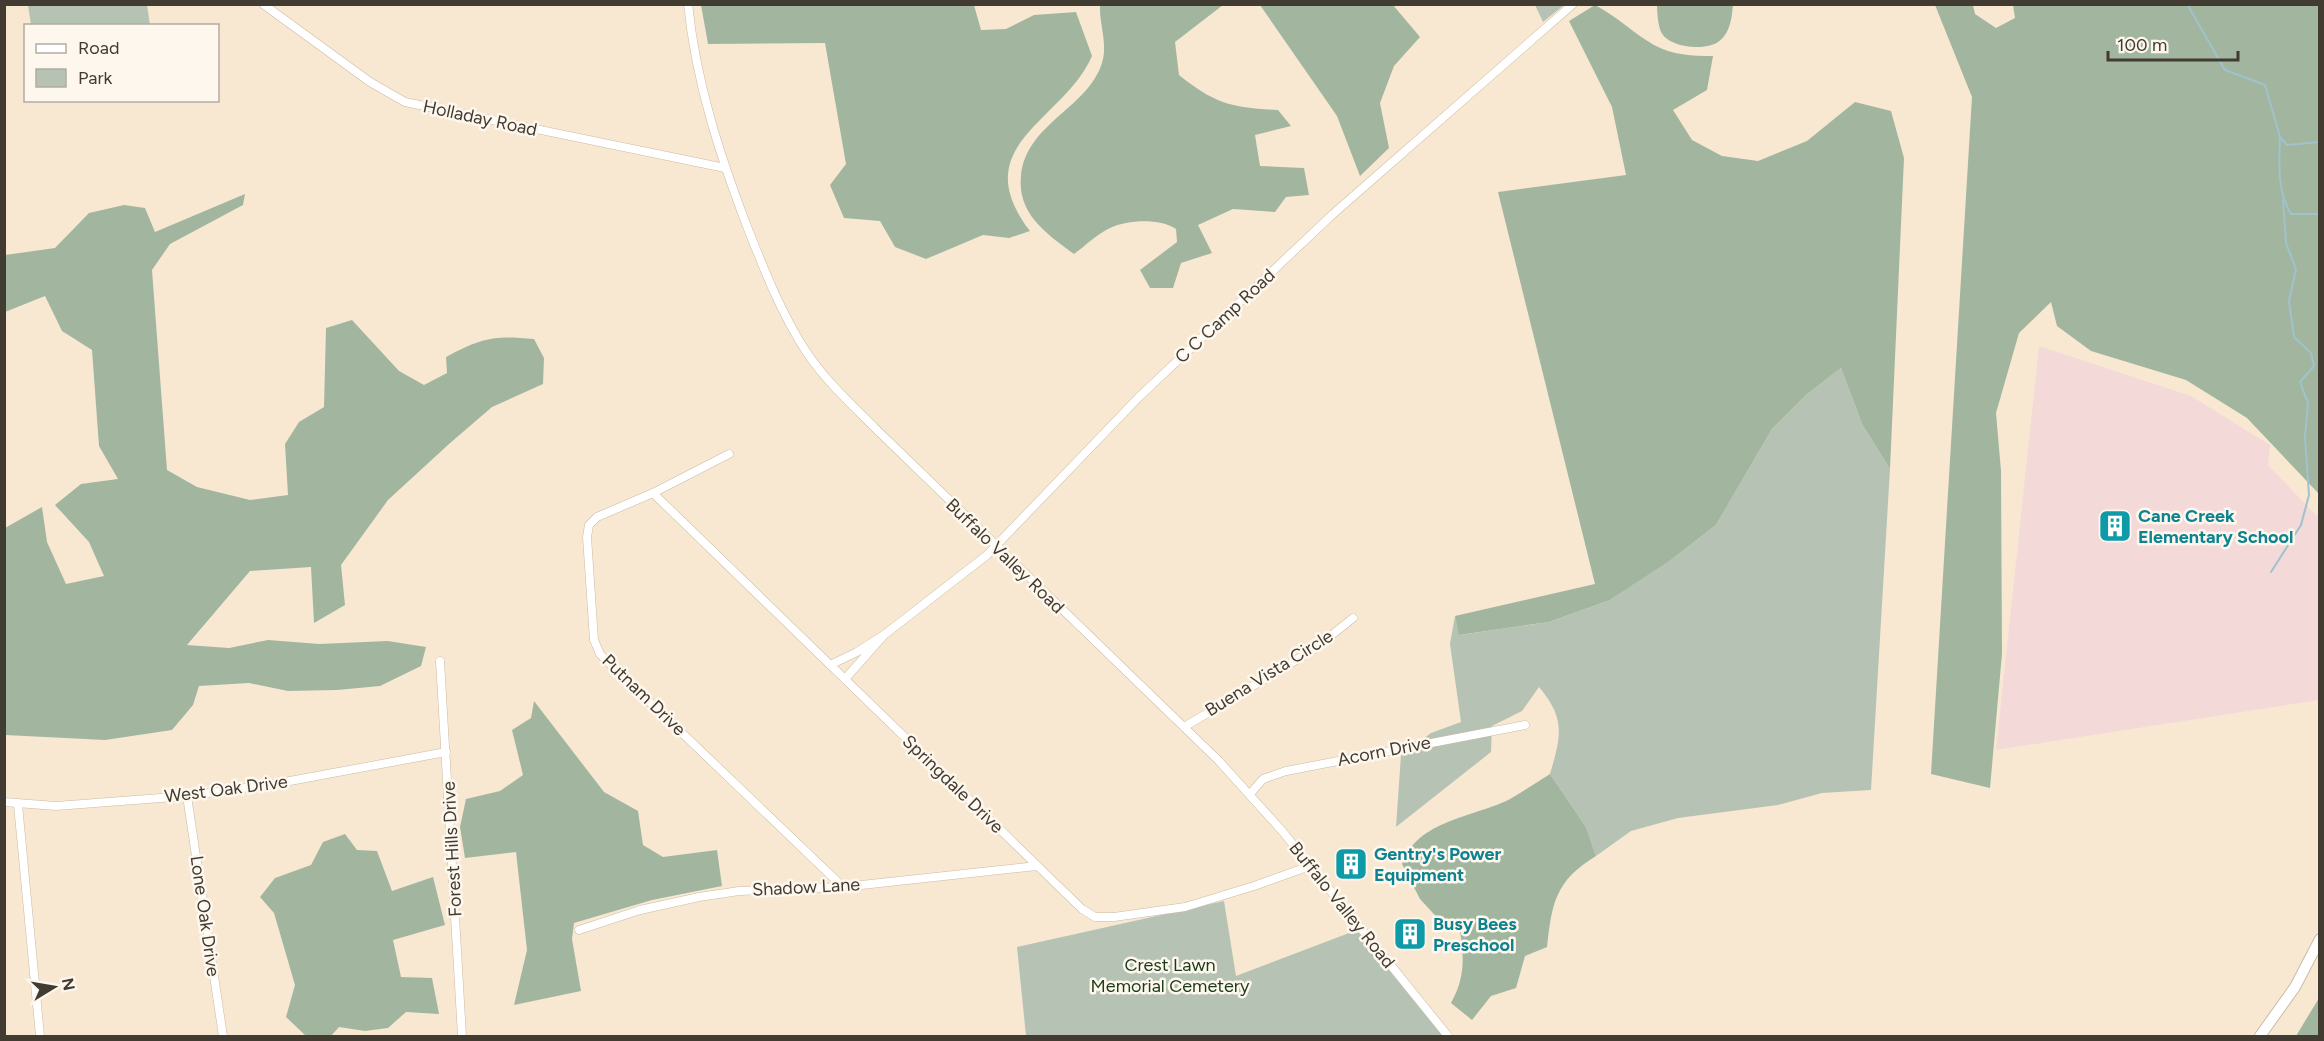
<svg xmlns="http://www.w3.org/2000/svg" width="2324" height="1041" font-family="Figtree,sans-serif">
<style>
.education{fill:#f4d9d9}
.green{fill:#b6c3b4}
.forest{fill:#a2b69f}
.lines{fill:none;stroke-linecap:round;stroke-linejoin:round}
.stream{stroke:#9fc2cd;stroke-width:2}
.street-casing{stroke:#cabba6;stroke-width:9}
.secondary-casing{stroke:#cabba6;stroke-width:12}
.street{stroke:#fff;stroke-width:8}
.secondary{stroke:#fff;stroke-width:10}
.labels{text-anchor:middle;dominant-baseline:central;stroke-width:5;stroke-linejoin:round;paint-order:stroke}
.street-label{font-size:18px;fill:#413b32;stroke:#fdf7ee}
.culture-label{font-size:18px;font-weight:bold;fill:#0d838f;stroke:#fdf7ee;text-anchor:start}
.park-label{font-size:18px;fill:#1b3a17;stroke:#fdf7ee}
</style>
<rect width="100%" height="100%" fill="#f8e8d2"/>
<path class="education" d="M2039 346 2191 396 2270 445 2268 465 2319 518V700L1996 750Z"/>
<g class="green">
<path d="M28 5H147L150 25H31Z"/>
<path d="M1535 5H1564L1543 22Z"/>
<path d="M1841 368 1862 424 1890 469 1871 790 1822 793 1778 805 1678 818 1631 831 1596 856 1586 827 1550 774C1561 736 1566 719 1539 687L1522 711 1492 726 1491 752 1396 827 1401 755 1431 733 1461 722 1450 644 1455 616 1460 635 1549 622 1610 600 1667 563 1716 525 1772 429 1806 395Z"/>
<path d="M1224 901 1236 976 1357 930 1443 1036H1026L1017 947Z"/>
</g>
<g class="forest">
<path d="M1733 4C1732 18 1730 34 1718 42 1705 51 1669 48 1661 32 1658 25 1657 12 1657 5Z"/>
<path d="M701 5H974L981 30 1006 29 1034 15 1076 12 1092 56C1064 121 964 145 1030 231L1009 238 983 235 926 259 895 247 880 221 844 218 830 185 846 164 825 43 708 44Z"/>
<path d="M1223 5 1175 42 1179 75C1215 104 1233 108 1278 110L1291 126 1255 135 1260 166 1304 168 1309 195 1286 197 1275 212 1233 209 1198 225 1212 253 1181 263 1173 288H1150L1140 270 1177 242 1176 229C1159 218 1128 220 1110 228 1097 234 1085 246 1074 254 1047 234 1017 214 1021 176 1026 122 1092 107 1103 59 1107 42 1099 22 1100 5Z"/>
<path d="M1260 5H1393L1420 37 1394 66 1380 103 1389 148 1360 176 1337 116Z"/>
<path d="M1595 5C1618 17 1633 33 1654 45 1672 55 1693 56 1713 56L1707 90 1673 110 1692 140 1722 156 1758 161 1807 141 1855 102 1891 111 1904 158 1890 469 1862 424 1841 368 1806 395 1772 429 1716 525 1667 563 1610 600 1549 622 1459 635 1455 616 1595 584 1498 192 1626 175 1612 107 1569 21Z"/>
<path d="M1935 5H1973L1975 14 1996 28 2015 18 2013 5H2319V494L2247 418 2186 380 2091 351 2057 326 2051 302 2019 333 1996 413 2001 471 2002 654 1990 788 1931 774 1972 97Z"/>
<path d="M245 194 243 205 170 244 152 270 167 470 197 487 250 500 288 495 285 444 299 422 324 407 326 328 352 320 399 371 424 385 447 373 446 357C481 338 494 335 534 339L544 358 543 384 492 407 449 444 388 500 341 565 345 605 314 623 311 567 250 571 187 645 229 648 268 640 319 644 388 641 426 647 421 666 380 686 337 690 288 691 249 683 199 686 193 705 172 730 105 740 5 735V528L42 507 47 542 66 584 104 576 89 542 55 505 81 484 118 479 99 446 92 350 62 331 45 296 5 312V255L55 248 89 213 124 205 145 208 155 232Z"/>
<path d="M534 701 604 792 638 811 643 845 663 857 717 850 722 886 652 900 574 923 572 939 581 991 514 1005 527 950 516 852 465 858 460 827 466 799 500 791 523 775 512 730 531 718Z"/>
<path d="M1550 774 1586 827 1596 856C1555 881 1552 903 1547 947L1525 956 1516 988 1491 996 1472 1020 1451 1003C1466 976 1464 955 1459 925H1444L1420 899 1402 864C1417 820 1475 817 1510 799 1524 791 1537 782 1550 774Z"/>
<path d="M345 834 357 850 377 851 392 891 433 877 445 925 393 940 401 977 432 978 439 1014 406 1012 388 1028 365 1031 339 1027 331 1036H306L286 1017 295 985 274 913 260 897 275 878 311 865 323 842Z"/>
<path d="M2319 998V1036H2296Z"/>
</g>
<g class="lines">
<g class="stream">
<path d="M2187 4 2225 70 2265 85 2280 137 2287 145 2320 142"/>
<path d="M2280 138C2279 165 2277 190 2291 214H2320"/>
<path d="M2271 572 2301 525 2309 495 2305 437 2308 403 2300 382 2314 366 2311 353 2294 337 2289 301 2296 269 2286 243 2283 200"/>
</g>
<g class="street-casing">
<g id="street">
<path d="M263 4 370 82 405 102 725 168"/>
<path d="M688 4C696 83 720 156 748 229 765 272 782 315 807 353 826 381 851 404 875 428L1219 761 1283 832 1448 1036"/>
<path d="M729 454 653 493 597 517 589 525 587 537 594 640 600 654 610 664 843 887"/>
<path d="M653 493 1082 909 1095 917H1114L1185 907 1254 886 1310 866"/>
<path d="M884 635 987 555 1139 397 1333 214 1573 4"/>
<path d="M440 661 462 1036"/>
<path d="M830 665 857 652 884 635 845 679"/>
<path d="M1184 727 1313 650 1353 618"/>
<path d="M1250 794 1263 779 1286 771 1525 725"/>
<path d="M187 796 223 1036"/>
<path d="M4 802 56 806 187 796 279 783 446 752"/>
<path d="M18 805 40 1036"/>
<path d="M579 930 640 910 699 897 739 891 843 887 1037 866"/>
</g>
</g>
<g class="secondary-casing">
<path id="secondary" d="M2260 1036 2295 987 2320 939"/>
</g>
<use href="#street" class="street"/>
<use href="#secondary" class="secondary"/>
</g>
<defs>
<g id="building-square" transform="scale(1.725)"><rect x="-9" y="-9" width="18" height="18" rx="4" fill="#0f9aa8" stroke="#fdf7ee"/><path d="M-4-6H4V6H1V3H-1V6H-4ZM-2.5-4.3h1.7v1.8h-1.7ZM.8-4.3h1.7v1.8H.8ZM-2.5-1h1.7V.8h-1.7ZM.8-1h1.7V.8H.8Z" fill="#fff"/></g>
</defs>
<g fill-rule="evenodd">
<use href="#building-square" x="2115" y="526"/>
<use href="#building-square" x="1351" y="864"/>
<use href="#building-square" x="1410" y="934"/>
</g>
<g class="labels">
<g class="street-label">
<text transform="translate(480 118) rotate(12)">Holladay Road</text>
<text transform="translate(1225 316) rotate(-43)">C C Camp Road</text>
<text transform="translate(1005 556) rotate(44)">Buffalo Valley Road</text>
<text transform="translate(1269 673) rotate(-32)">Buena Vista Circle</text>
<text transform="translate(644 695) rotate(44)">Putnam Drive</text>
<text transform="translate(1384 751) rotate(-11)">Acorn Drive</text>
<text transform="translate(953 784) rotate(44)">Springdale Drive</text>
<text transform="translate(226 789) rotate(-7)">West Oak Drive</text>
<text transform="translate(452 849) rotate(-93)">Forest Hills Drive</text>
<text transform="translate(806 887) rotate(-3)">Shadow Lane</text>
<text transform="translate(1342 905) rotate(51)">Buffalo Valley Road</text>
<text transform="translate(205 916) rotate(82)">Lone Oak Drive</text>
</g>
<g class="culture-label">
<text x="2138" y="516">Cane Creek<tspan x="2138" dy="21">Elementary School</tspan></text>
<text x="1374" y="854">Gentry's Power<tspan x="1374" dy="21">Equipment</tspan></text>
<text x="1433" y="924">Busy Bees<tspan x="1433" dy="21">Preschool</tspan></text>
</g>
<g class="park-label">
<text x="1170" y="965">Crest Lawn<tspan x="1170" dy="21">Memorial Cemetery</tspan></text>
</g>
</g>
<rect width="2324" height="1041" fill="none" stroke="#413b32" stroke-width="12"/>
<rect x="24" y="24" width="195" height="78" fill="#fdf7ee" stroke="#b2aca3" stroke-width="1.5"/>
<rect x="36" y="44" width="30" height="9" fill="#ffffff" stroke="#b2aca3" stroke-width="1.5"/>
<text x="78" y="54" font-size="18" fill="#413b32">Road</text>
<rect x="36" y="69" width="30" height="18" fill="#b6c3b4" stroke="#b2aca3" stroke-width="1.5"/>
<text x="78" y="84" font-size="18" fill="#413b32">Park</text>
<g transform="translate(54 987) rotate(79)" stroke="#fdf7ee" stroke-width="4.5" paint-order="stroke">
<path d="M0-4.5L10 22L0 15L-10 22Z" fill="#413b32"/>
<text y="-9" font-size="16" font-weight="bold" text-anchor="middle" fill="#413b32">N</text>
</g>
<path d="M2108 51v9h130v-9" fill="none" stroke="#413b32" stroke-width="3"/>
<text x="2117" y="51" font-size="18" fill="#413b32" stroke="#fdf7ee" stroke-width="4.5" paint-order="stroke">100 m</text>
</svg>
